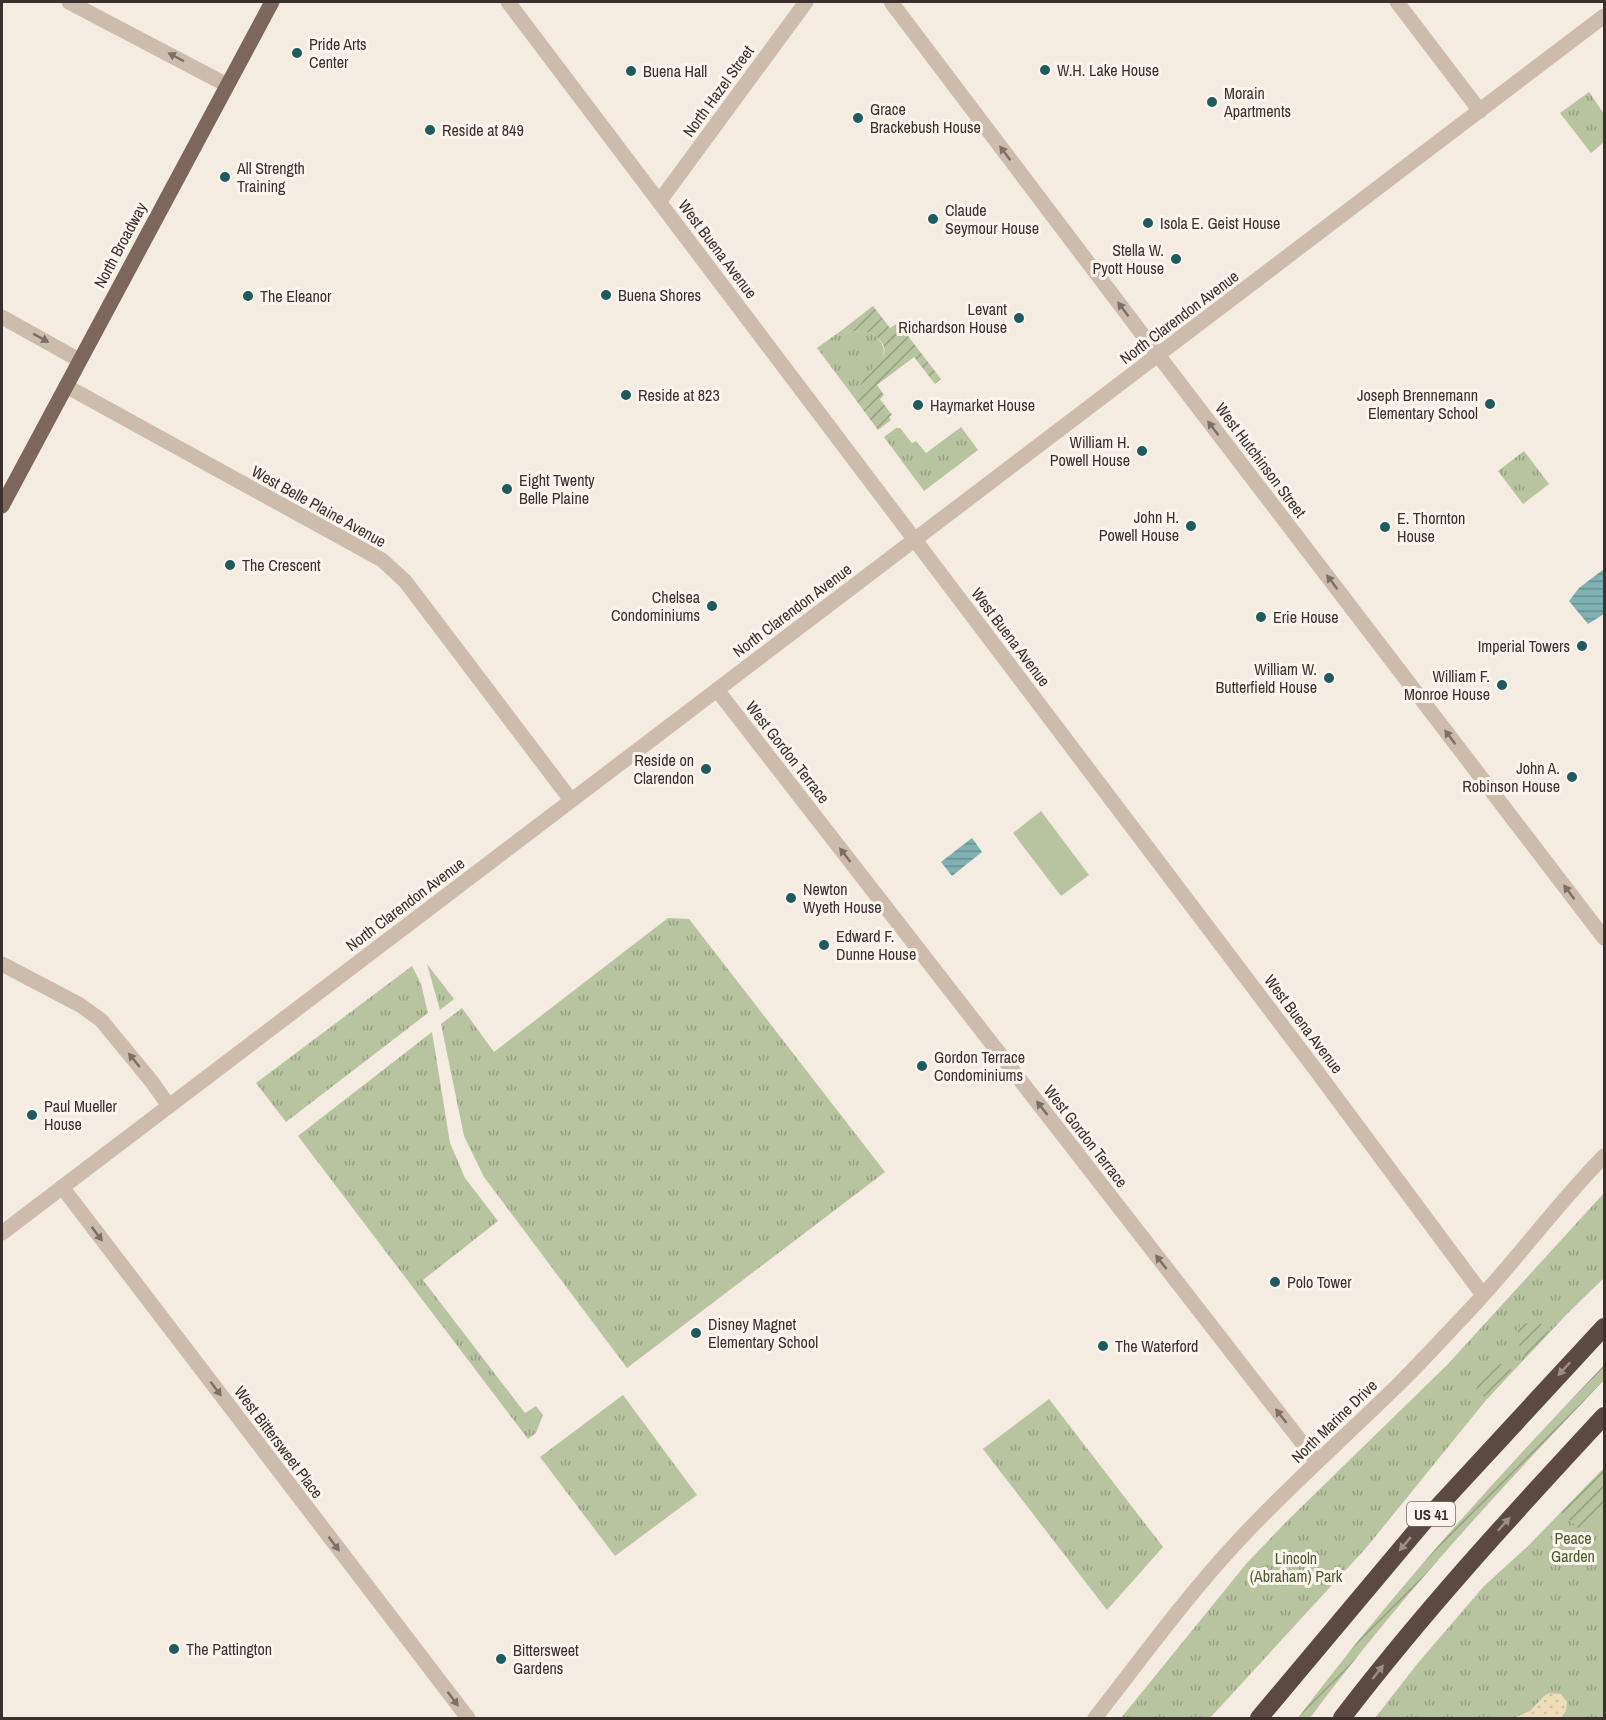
<svg xmlns="http://www.w3.org/2000/svg" width="1606" height="1720" font-family="'Archivo Narrow',sans-serif">
<style>
.grass{fill:url(#grass-tufts)}
.sand{fill:url(#sand-dots)}
.garden{fill:url(#garden-furrows)}
.pitch{fill:#b8c4a0}
.water{fill:url(#water-rules)}
.lines{fill:none;stroke-linecap:round;stroke-linejoin:round}
.minor{stroke:#cdbbac;stroke-width:15}
.major{stroke:#7d675c;stroke-width:15}
.highway{stroke:#5c4a42;stroke-width:18}
.oneway{fill:#7d6f65}
.oneway2{fill:#9c8e87}
.poi-dot{fill:#1f5a5e;stroke:#fbf5ee;stroke-width:2}
.labels{text-anchor:middle;dominant-baseline:central;stroke-width:6;stroke-linejoin:round;paint-order:stroke}
.shield{fill:#fbf5ee;stroke:#756b66;stroke-width:1.5}
.shield-label{font-size:15px;font-weight:bold;fill:#3b302b}
.poi-label{font-size:16px;fill:#3b302b;stroke:#fbf5ee;text-anchor:start}
.street-label{font-size:16px;fill:#3b302b;stroke:#fbf5ee}
.park-label{font-size:16px;fill:#4a5a2e;stroke:#fbf5ee}
</style>
<defs>
<pattern id="grass-tufts" width="24" height="20" patternUnits="userSpaceOnUse" patternTransform="scale(1.5)"><rect width="24" height="20" fill="#b8c4a0"/><path d="M3 7l-1-3M5 7V3M7 7l1-3M15 17l-1-3M17 17v-4M19 17l1-3" fill="none" stroke="#97a083"/></pattern>
<pattern id="sand-dots" width="8" height="8" patternUnits="userSpaceOnUse" patternTransform="scale(1.5)"><rect width="8" height="8" fill="#efdcb8"/><path d="M2 2h.1M6 6h.1" fill="none" stroke="#cebd9e" stroke-width="1.8" stroke-linecap="round"/></pattern>
<pattern id="garden-furrows" width="10" height="10" patternUnits="userSpaceOnUse" patternTransform="scale(1.5)"><rect width="10" height="10" fill="#b8c4a0"/><path d="M-1 1l2-2M0 10L10 0M9 11l2-2" fill="none" stroke="#97a083"/></pattern>
<pattern id="water-rules" width="6" height="5" patternUnits="userSpaceOnUse" patternTransform="scale(1.5)"><rect width="6" height="5" fill="#7fb0b2"/><path d="M0 2.5h6" fill="none" stroke="#699091"/></pattern>
</defs>
<rect width="100%" height="100%" fill="#f4ebe1"/>
<g class="grass">
<path d="M1589 92 1604 114V142L1591 153 1560 113Z"/>
<path d="M842 330 845 334 852 331 872 333C896 352 878 363 864 380 859 386 859 391 853 396L817 348Z"/>
<path d="M961 427 978 450 924 491 884 437 896 428H900L912 443 916 441 926 453Z"/>
<path d="M1524 451 1549 484 1523 504 1498 471Z"/>
<path d="M668 918 689 919 885 1172 627 1368 484 1177 464 1136 441 1024 462 1008 494 1052Z"/>
<path d="M427 964 454 999 440 1010Z"/>
<path d="M412 966 421 984 428 1013 286 1122 256 1083Z"/>
<path d="M432 1032 450 1143 465 1178 498 1221 423 1280 525 1413 536 1406 543 1415 536 1433 528 1439 298 1136Z"/>
<path d="M1604 1193V1278L1567 1314 1487 1399 1366 1548 1210 1718H1121L1246 1564 1286 1522 1448 1364Z"/>
<path d="M623 1395 697 1495 615 1556 540 1457Z"/>
<path d="M1049 1399 1163 1547 1107 1610 983 1449Z"/>
<path d="M1604 1468V1718H1375L1418 1663 1484 1586 1528 1546Z"/>
</g>
<path class="sand" d="M1549 1693 1561 1694 1567 1702 1566 1711 1561 1718H1513L1530 1711 1544 1696Z"/>
<g class="garden">
<path d="M873 306 890 328 898 323 941 379 935 384 914 357 877 385 884 395 880 399 892 415 889 417 891 420 878 430 853 396C860 390 860 383 866 376 879 359 897 352 872 333L852 331 845 334 842 330Z"/>
<path d="M1521 1323 1541 1324 1550 1331 1526 1357C1518 1347 1515 1335 1521 1323Z"/>
<path d="M1500 1364 1505 1365 1513 1371 1487 1399 1476 1390 1479 1373 1491 1365Z"/>
<path d="M1604 1365V1380C1500 1489 1400 1597 1310 1718H1298C1392 1593 1496 1478 1604 1365Z"/>
<path d="M1604 1468V1510L1593 1519 1587 1536 1561 1512Z"/>
</g>
<path class="pitch" d="M1041 811 1089 875 1061 896 1013 833Z"/>
<g class="water">
<path d="M1604 569V614L1588 624 1569 601 1579 588Z"/>
<path d="M972 838 982 852 952 876 941 862Z"/>
</g>
<g class="lines">
<g class="minor">
<path d="M69 2 227 85"/>
<path d="M508 2 1312 1065 1483 1295"/>
<path d="M891 2 1158 355 1604 938"/>
<path d="M1397 2 1480 111"/>
<path d="M659 202 806 2"/>
<path d="M2 317 79 360"/>
<path d="M66 386 382 560 405 581 571 800"/>
<path d="M717 690 1317 1462"/>
<path d="M2 964 80 1005 101 1020 152 1082 169 1106"/>
<path d="M62 1187 468 1718"/>
<path d="M2 1233 1604 16"/>
<path d="M1095 1718C1141 1659 1186 1597 1238 1541 1289 1486 1346 1436 1400 1383 1422 1361 1442 1339 1463 1317 1513 1265 1554 1207 1604 1156"/>
</g>
<path class="major" d="M2 506 272 2"/>
<g class="highway">
<path d="M1259 1718 1421 1525 1604 1327"/>
<path d="M1342 1718C1423 1612 1513 1514 1604 1416"/>
</g>
</g>
<defs><path id="oneway-solid" d="M-6-.8H1V-3.2L6.5 0L1 3.2V.8H-6Z" transform="scale(1.5)"/></defs>
<g class="oneway">
<use href="#oneway-solid" transform="translate(176 57) rotate(-152)"/>
<use href="#oneway-solid" transform="translate(1005 153) rotate(-127)"/>
<use href="#oneway-solid" transform="translate(1123 309) rotate(-127)"/>
<use href="#oneway-solid" transform="translate(41 338) rotate(29)"/>
<use href="#oneway-solid" transform="translate(1213 428) rotate(-127)"/>
<use href="#oneway-solid" transform="translate(1332 582) rotate(-127)"/>
<use href="#oneway-solid" transform="translate(1450 737) rotate(-127)"/>
<use href="#oneway-solid" transform="translate(845 855) rotate(-128)"/>
<use href="#oneway-solid" transform="translate(1569 892) rotate(-127)"/>
<use href="#oneway-solid" transform="translate(134 1060) rotate(-129)"/>
<use href="#oneway-solid" transform="translate(1042 1108) rotate(-128)"/>
<use href="#oneway-solid" transform="translate(97 1234) rotate(53)"/>
<use href="#oneway-solid" transform="translate(1161 1262) rotate(-128)"/>
<use href="#oneway-solid" transform="translate(216 1389) rotate(53)"/>
<use href="#oneway-solid" transform="translate(1281 1416) rotate(-128)"/>
<use href="#oneway-solid" transform="translate(334 1544) rotate(53)"/>
<use href="#oneway-solid" transform="translate(453 1699) rotate(53)"/>
</g>
<g class="oneway2">
<use href="#oneway-solid" transform="translate(1564 1369) rotate(133)"/>
<use href="#oneway-solid" transform="translate(1504 1524) rotate(-48)"/>
<use href="#oneway-solid" transform="translate(1405 1544) rotate(130)"/>
<use href="#oneway-solid" transform="translate(1378 1672) rotate(-52)"/>
</g>
<g class="poi-dot">
<circle cx="297" cy="53" r="6"/>
<circle cx="1045" cy="70" r="6"/>
<circle cx="631" cy="71" r="6"/>
<circle cx="1212" cy="102" r="6"/>
<circle cx="858" cy="118" r="6"/>
<circle cx="430" cy="130" r="6"/>
<circle cx="225" cy="177" r="6"/>
<circle cx="933" cy="219" r="6"/>
<circle cx="1148" cy="223" r="6"/>
<circle cx="1176" cy="259" r="6"/>
<circle cx="606" cy="295" r="6"/>
<circle cx="248" cy="296" r="6"/>
<circle cx="1019" cy="318" r="6"/>
<circle cx="626" cy="395" r="6"/>
<circle cx="1490" cy="404" r="6"/>
<circle cx="918" cy="405" r="6"/>
<circle cx="1142" cy="451" r="6"/>
<circle cx="507" cy="489" r="6"/>
<circle cx="1191" cy="526" r="6"/>
<circle cx="1385" cy="527" r="6"/>
<circle cx="230" cy="565" r="6"/>
<circle cx="712" cy="606" r="6"/>
<circle cx="1261" cy="617" r="6"/>
<circle cx="1582" cy="646" r="6"/>
<circle cx="1329" cy="678" r="6"/>
<circle cx="1502" cy="685" r="6"/>
<circle cx="706" cy="769" r="6"/>
<circle cx="1572" cy="777" r="6"/>
<circle cx="791" cy="898" r="6"/>
<circle cx="824" cy="945" r="6"/>
<circle cx="922" cy="1066" r="6"/>
<circle cx="32" cy="1115" r="6"/>
<circle cx="1275" cy="1282" r="6"/>
<circle cx="696" cy="1333" r="6"/>
<circle cx="1103" cy="1346" r="6"/>
<circle cx="174" cy="1649" r="6"/>
<circle cx="501" cy="1659" r="6"/>
</g>
<g class="labels">
<rect class="shield" x="1407" y="1502" width="48" height="24" rx="4.5"/>
<g class="shield-label">
<text x="1431" y="1514">US 41</text>
</g>
<g class="poi-label">
<text x="309" y="44">Pride Arts<tspan x="309" dy="18">Center</tspan></text>
<text x="1057" y="70">W.H. Lake House</text>
<text x="643" y="71">Buena Hall</text>
<text x="1224" y="93">Morain<tspan x="1224" dy="18">Apartments</tspan></text>
<text x="870" y="109">Grace<tspan x="870" dy="18">Brackebush House</tspan></text>
<text x="442" y="130">Reside at 849</text>
<text x="237" y="168">All Strength<tspan x="237" dy="18">Training</tspan></text>
<text x="945" y="210">Claude<tspan x="945" dy="18">Seymour House</tspan></text>
<text x="1160" y="223">Isola E. Geist House</text>
<text x="1164" y="250" text-anchor="end">Stella W.<tspan x="1164" dy="18">Pyott House</tspan></text>
<text x="618" y="295">Buena Shores</text>
<text x="260" y="296">The Eleanor</text>
<text x="1007" y="309" text-anchor="end">Levant<tspan x="1007" dy="18">Richardson House</tspan></text>
<text x="638" y="395">Reside at 823</text>
<text x="1478" y="395" text-anchor="end">Joseph Brennemann<tspan x="1478" dy="18">Elementary School</tspan></text>
<text x="930" y="405">Haymarket House</text>
<text x="1130" y="442" text-anchor="end">William H.<tspan x="1130" dy="18">Powell House</tspan></text>
<text x="519" y="480">Eight Twenty<tspan x="519" dy="18">Belle Plaine</tspan></text>
<text x="1179" y="517" text-anchor="end">John H.<tspan x="1179" dy="18">Powell House</tspan></text>
<text x="1397" y="518">E. Thornton<tspan x="1397" dy="18">House</tspan></text>
<text x="242" y="565">The Crescent</text>
<text x="700" y="597" text-anchor="end">Chelsea<tspan x="700" dy="18">Condominiums</tspan></text>
<text x="1273" y="617">Erie House</text>
<text x="1570" y="646" text-anchor="end">Imperial Towers</text>
<text x="1317" y="669" text-anchor="end">William W.<tspan x="1317" dy="18">Butterfield House</tspan></text>
<text x="1490" y="676" text-anchor="end">William F.<tspan x="1490" dy="18">Monroe House</tspan></text>
<text x="694" y="760" text-anchor="end">Reside on<tspan x="694" dy="18">Clarendon</tspan></text>
<text x="1560" y="768" text-anchor="end">John A.<tspan x="1560" dy="18">Robinson House</tspan></text>
<text x="803" y="889">Newton<tspan x="803" dy="18">Wyeth House</tspan></text>
<text x="836" y="936">Edward F.<tspan x="836" dy="18">Dunne House</tspan></text>
<text x="934" y="1057">Gordon Terrace<tspan x="934" dy="18">Condominiums</tspan></text>
<text x="44" y="1106">Paul Mueller<tspan x="44" dy="18">House</tspan></text>
<text x="1287" y="1282">Polo Tower</text>
<text x="708" y="1324">Disney Magnet<tspan x="708" dy="18">Elementary School</tspan></text>
<text x="1115" y="1346">The Waterford</text>
<text x="186" y="1649">The Pattington</text>
<text x="513" y="1650">Bittersweet<tspan x="513" dy="18">Gardens</tspan></text>
</g>
<g class="street-label">
<text transform="translate(718 91) rotate(-54)">North Hazel Street</text>
<text transform="translate(120 245) rotate(-62)">North Broadway</text>
<text transform="translate(718 249) rotate(53)">West Buena Avenue</text>
<text transform="translate(1179 317) rotate(-37)">North Clarendon Avenue</text>
<text transform="translate(1261 460) rotate(53)">West Hutchinson Street</text>
<text transform="translate(319 506) rotate(29)">West Belle Plaine Avenue</text>
<text transform="translate(792 610) rotate(-37)">North Clarendon Avenue</text>
<text transform="translate(1011 637) rotate(53)">West Buena Avenue</text>
<text transform="translate(788 752) rotate(52)">West Gordon Terrace</text>
<text transform="translate(405 904) rotate(-37)">North Clarendon Avenue</text>
<text transform="translate(1304 1024) rotate(53)">West Buena Avenue</text>
<text transform="translate(1086 1136) rotate(52)">West Gordon Terrace</text>
<text transform="translate(1334 1421) rotate(-44)">North Marine Drive</text>
<text transform="translate(279 1442) rotate(53)">West Bittersweet Place</text>
</g>
<g class="park-label">
<text x="1573" y="1538">Peace<tspan x="1573" dy="18">Garden</tspan></text>
<text x="1296" y="1558">Lincoln<tspan x="1296" dy="18">(Abraham) Park</tspan></text>
</g>
</g>
<rect width="1606" height="1720" fill="none" stroke="#3b302b" stroke-width="6"/>
</svg>
